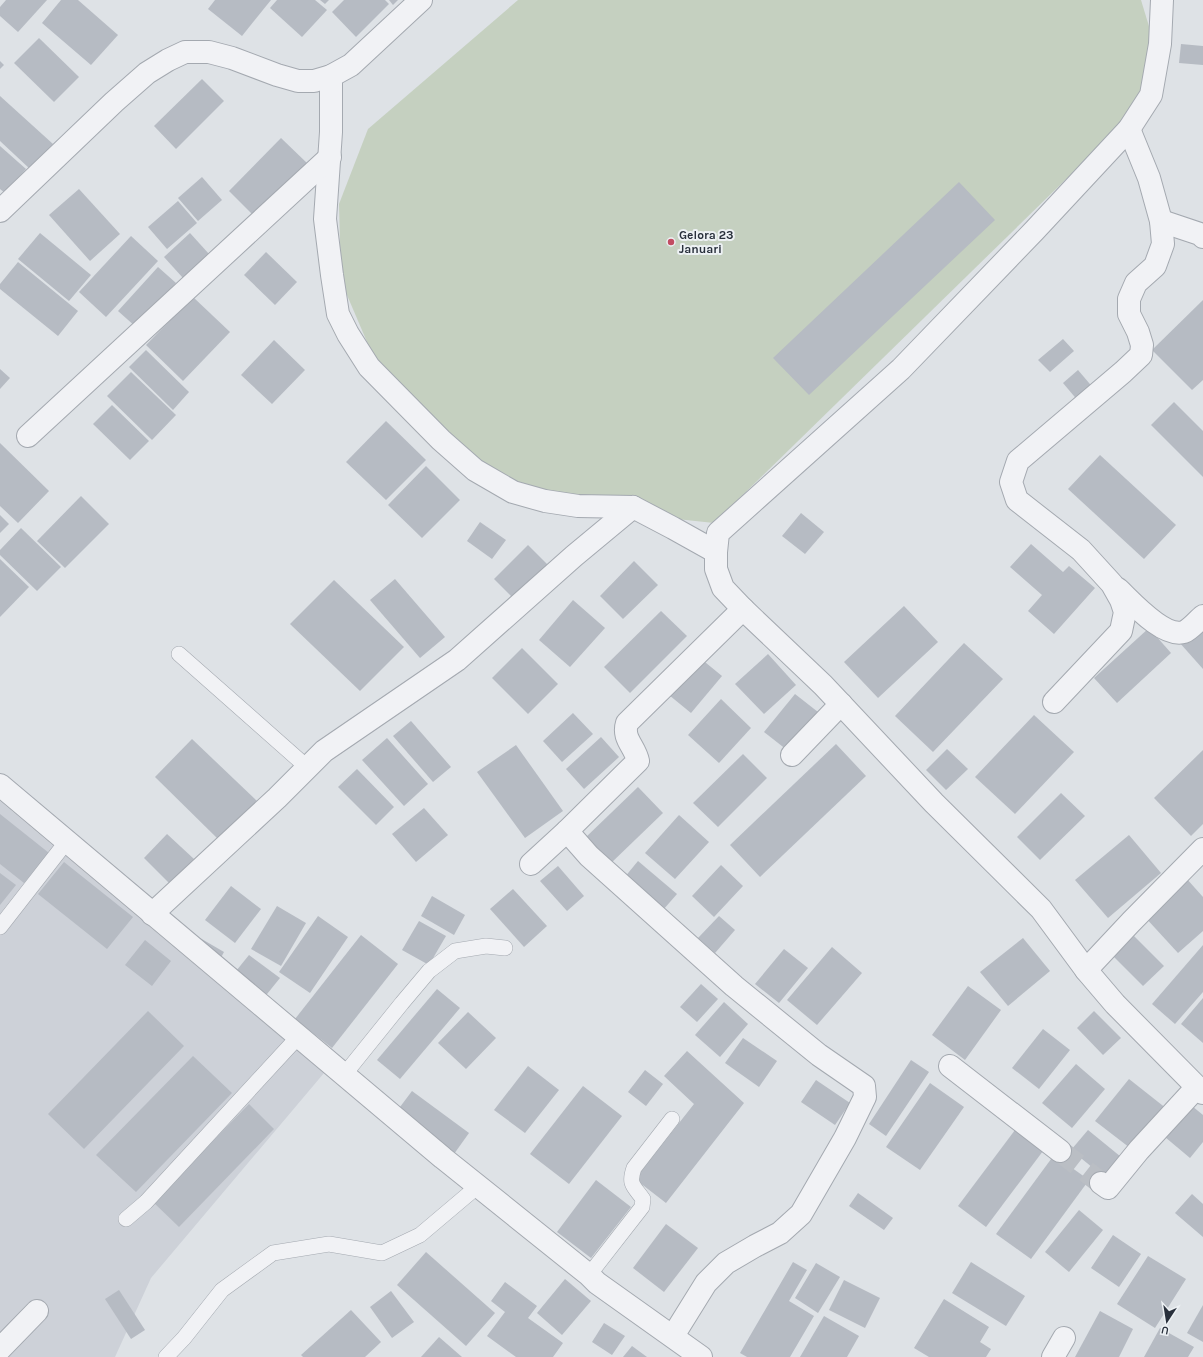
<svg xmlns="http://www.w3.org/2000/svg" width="1203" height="1357" font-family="Karla,sans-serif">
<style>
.built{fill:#cdd1d8}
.green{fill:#c5d0c0}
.building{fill:#b6bbc3}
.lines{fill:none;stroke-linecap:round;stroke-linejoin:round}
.street-tunnel{stroke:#babec4;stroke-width:22;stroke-dasharray:22 11;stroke-linecap:butt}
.lane-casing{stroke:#a4a9b0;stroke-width:16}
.street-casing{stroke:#a4a9b0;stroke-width:24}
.lane{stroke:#f1f2f5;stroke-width:15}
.street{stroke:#f1f2f5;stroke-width:22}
.poi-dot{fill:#c24c62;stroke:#edf1f4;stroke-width:1.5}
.labels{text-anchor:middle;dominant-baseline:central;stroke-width:4;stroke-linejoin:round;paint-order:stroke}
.poi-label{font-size:12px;font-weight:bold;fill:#29303c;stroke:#edf1f4;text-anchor:start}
</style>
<rect width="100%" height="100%" fill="#dee2e6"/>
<path class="built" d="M0 801 324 1073 151 1278 115 1357H0Z"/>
<path class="green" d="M518 0H1141L1151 33 1139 108 714 523 536 504 463 457 376 363 341 281 339 204 368 129Z"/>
<g class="building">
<path d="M6 0H47L18 32 0 16V7Z"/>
<path d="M61 0H78L118 35 91 65 42 23Z"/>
<path d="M215 0H271L242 36 208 9Z"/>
<path d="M277 0H315L327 10 302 37 270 8Z"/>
<path d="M320 0H329L325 4Z"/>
<path d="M344 0H385L389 4 356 37 332 12Z"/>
<path d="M389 0H398L393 5Z"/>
<path d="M39 38 79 77 54 102 14 63Z"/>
<path d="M1181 44 1203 46V65L1179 63Z"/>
<path d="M0 61 4 65 0 69Z"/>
<path d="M202 79 224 101 176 149 154 126Z"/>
<path d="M0 96 53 144 30 169 0 141Z"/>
<path d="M281 138 308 164 255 217 229 191Z"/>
<path d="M0 146 26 169 5 193 0 189Z"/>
<path d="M202 177 222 200 198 221 178 198Z"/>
<path d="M959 182 995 220 809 395 773 358Z"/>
<path d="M79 189 120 234 90 261 49 215Z"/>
<path d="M178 201 197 223 167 249 148 227Z"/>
<path d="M40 233 91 275 69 301 18 259Z"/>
<path d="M190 233 209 254 183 278 164 257Z"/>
<path d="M131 236 158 261 106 317 79 292Z"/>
<path d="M266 252 297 282 275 305 244 275Z"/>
<path d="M18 262 78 311 58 336 0 289V284Z"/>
<path d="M158 267 176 283 136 327 118 311Z"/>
<path d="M193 297 230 332 183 381 146 345Z"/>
<path d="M1203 300V380L1192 390 1152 350Z"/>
<path d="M1063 339 1074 351 1050 372 1038 360Z"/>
<path d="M274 340 305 370 272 404 241 375Z"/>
<path d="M146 350 189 392 173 410 129 367Z"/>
<path d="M0 369 10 378 0 389Z"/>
<path d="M1078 370 1095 390 1079 402 1063 383Z"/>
<path d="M131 372 176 415 152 440 107 396Z"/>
<path d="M1174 402 1203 431V477L1151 425Z"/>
<path d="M112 405 149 441 130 460 93 424Z"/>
<path d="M386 421 426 460 386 500 346 462Z"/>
<path d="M0 443 49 491 18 523 0 506Z"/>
<path d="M1100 455 1176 525 1144 559 1068 489Z"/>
<path d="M426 466 460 500 422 538 388 505Z"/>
<path d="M81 496 109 524 65 568 37 541Z"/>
<path d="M801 513 824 532 805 554 782 536Z"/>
<path d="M0 515 9 524 0 533Z"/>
<path d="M480 522 506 540 492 559 467 541Z"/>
<path d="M21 528 61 567 37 591 0 555V550Z"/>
<path d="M1031 544 1063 572 1069 566 1095 588 1054 634 1028 611 1042 595 1010 567Z"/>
<path d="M528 545 550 567 516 601 494 579Z"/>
<path d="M0 559 29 587 0 617Z"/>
<path d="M634 561 658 585 623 619 600 596Z"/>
<path d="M395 579 445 637 420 658 370 600Z"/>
<path d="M334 580 404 647 360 691 290 624Z"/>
<path d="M573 600 605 628 570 667 539 640Z"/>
<path d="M904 606 938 642 878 698 844 662Z"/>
<path d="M661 611 687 636 630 693 604 667Z"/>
<path d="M1203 621V669L1179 642Z"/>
<path d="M1149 628 1171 653 1117 703 1094 678Z"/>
<path d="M964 643 1003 679 933 752 895 716Z"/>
<path d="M522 648 558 684 528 714 492 678Z"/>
<path d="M768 654 796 685 764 714 735 684Z"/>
<path d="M700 658 722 676 691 713 669 695Z"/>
<path d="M795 694 818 712 787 750 764 732Z"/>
<path d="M721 699 751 728 719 763 688 735Z"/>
<path d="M573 713 593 734 562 762 543 741Z"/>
<path d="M1034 715 1074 752 1015 814 975 777Z"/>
<path d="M411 721 451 767 433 782 393 736Z"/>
<path d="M601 737 619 757 584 789 566 769Z"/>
<path d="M387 738 428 784 404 806 362 760Z"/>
<path d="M192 739 257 801 219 840 155 777Z"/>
<path d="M836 744 866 776 760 877 730 845Z"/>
<path d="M516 745 563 811 525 838 477 772Z"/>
<path d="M947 749 968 769 946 790 926 770Z"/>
<path d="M1203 750V824L1191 836 1154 798Z"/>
<path d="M743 754 767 778 718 827 693 803Z"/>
<path d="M357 769 394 807 376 825 338 787Z"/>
<path d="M638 787 663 813 609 865 584 839Z"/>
<path d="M1061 793 1085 816 1040 860 1017 837Z"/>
<path d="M424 808 448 835 416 862 392 834Z"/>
<path d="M0 814 49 853 24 883 0 864Z"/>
<path d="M679 815 709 842 675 879 645 853Z"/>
<path d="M167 834 194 859 170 884 144 858Z"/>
<path d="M1129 835 1161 873 1108 918 1075 880Z"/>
<path d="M638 861 677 894 663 910 624 878Z"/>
<path d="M64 862 133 917 107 949 38 894Z"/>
<path d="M721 865 743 886 714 917 692 896Z"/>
<path d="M558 866 584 896 567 911 540 881Z"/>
<path d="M0 873 16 885 0 905Z"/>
<path d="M1186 878 1203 897V931L1178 953 1144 916Z"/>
<path d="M231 886 261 909 235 943 205 920Z"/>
<path d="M513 889 547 926 524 947 490 909Z"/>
<path d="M432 896 465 915 454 935 421 916Z"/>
<path d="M277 906 306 923 281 966 251 949Z"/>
<path d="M318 916 348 937 310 993 279 972Z"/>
<path d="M719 916 735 930 715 953 698 938Z"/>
<path d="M419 921 446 936 429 965 402 950Z"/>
<path d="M361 935 398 964 332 1048 295 1019Z"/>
<path d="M1134 936 1164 966 1143 986 1113 956Z"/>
<path d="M200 938 224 952 218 963 194 948Z"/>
<path d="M1023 938 1050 971 1008 1006 980 972Z"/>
<path d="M145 940 171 961 152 986 125 965Z"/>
<path d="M1203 945V992L1175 1024 1152 1004Z"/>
<path d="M832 947 862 973 817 1025 787 1000Z"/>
<path d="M784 949 808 968 779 1003 755 984Z"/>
<path d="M249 955 280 978 263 999 232 976Z"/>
<path d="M701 984 718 999 697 1022 680 1007Z"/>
<path d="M968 986 1001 1010 965 1060 932 1035Z"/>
<path d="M437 989 460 1008 400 1079 377 1060Z"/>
<path d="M1203 998V1043L1181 1024Z"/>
<path d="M724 1002 748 1024 720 1057 695 1035Z"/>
<path d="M148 1011 184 1046 84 1149 48 1114Z"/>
<path d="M1094 1011 1121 1038 1103 1055 1077 1028Z"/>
<path d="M468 1012 496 1038 466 1069 438 1043Z"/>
<path d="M1043 1029 1070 1050 1039 1089 1012 1068Z"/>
<path d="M743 1038 777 1061 759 1087 725 1063Z"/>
<path d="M687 1051 744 1103 666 1203 635 1179 694 1104 664 1076Z"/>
<path d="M193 1056 232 1093 136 1192 96 1155Z"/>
<path d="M911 1060 929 1072 886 1136 869 1124Z"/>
<path d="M1076 1064 1105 1089 1072 1128 1042 1103Z"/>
<path d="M528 1066 559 1090 525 1133 494 1110Z"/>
<path d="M645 1070 663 1084 646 1106 628 1092Z"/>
<path d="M1129 1079 1167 1109 1134 1151 1095 1121Z"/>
<path d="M816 1080 850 1103 835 1125 801 1102Z"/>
<path d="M930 1083 964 1107 920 1170 886 1147Z"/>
<path d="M583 1086 622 1116 569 1184 530 1154Z"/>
<path d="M412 1091 469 1133 454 1154 397 1111Z"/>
<path d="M249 1104 274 1129 179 1227 153 1202Z"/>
<path d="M1192 1106 1203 1115V1142L1190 1158 1165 1137Z"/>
<path d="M1015 1130 1043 1151 986 1227 958 1206Z"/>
<path d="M1088 1130 1126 1161 1109 1181 1071 1150Z"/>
<path d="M1054 1155 1089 1180 1031 1259 996 1234Z"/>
<path d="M596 1180 631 1207 591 1258 557 1232Z"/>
<path d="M858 1193 893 1218 884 1230 849 1206Z"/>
<path d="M1192 1194 1203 1204V1237L1175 1213Z"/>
<path d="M1079 1210 1103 1230 1069 1272 1045 1252Z"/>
<path d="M666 1224 698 1248 664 1292 633 1268Z"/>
<path d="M1113 1235 1141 1254 1119 1287 1091 1268Z"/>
<path d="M426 1252 495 1313 466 1346 397 1285Z"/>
<path d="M1148 1256 1186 1279 1155 1328 1117 1304Z"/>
<path d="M793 1262 807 1270 789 1301 814 1316 790 1357H747L740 1353Z"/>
<path d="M971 1262 1025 1296 1006 1326 952 1293Z"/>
<path d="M816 1263 840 1277 818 1313 795 1298Z"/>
<path d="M565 1279 591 1301 562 1335 537 1313Z"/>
<path d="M844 1280 880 1298 865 1328 829 1310Z"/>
<path d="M505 1282 537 1306 528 1318 563 1343 553 1357H516L487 1336 505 1312 491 1301Z"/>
<path d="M119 1290 145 1330 131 1339 105 1299Z"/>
<path d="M391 1291 414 1322 392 1338 370 1307Z"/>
<path d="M944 1299 989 1327 980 1342 991 1349 986 1357H929L914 1348Z"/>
<path d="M1203 1305V1342L1187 1333Z"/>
<path d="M351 1310 381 1342 365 1357H303L301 1355Z"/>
<path d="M1100 1311 1133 1329 1119 1357H1075Z"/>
<path d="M824 1316 859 1336 847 1357H800Z"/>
<path d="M604 1323 625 1336 612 1355 592 1342Z"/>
<path d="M1160 1328 1194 1347 1188 1357H1144Z"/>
<path d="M439 1337 462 1357H421Z"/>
<path d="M632 1346 647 1357H623Z"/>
</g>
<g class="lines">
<path class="street-tunnel" d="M1060 1151 1101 1183"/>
<g class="lane-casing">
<g id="lane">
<path d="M179 654 308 768"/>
<path d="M0 927 67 841"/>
<path d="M344 1075 402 1003 429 971 455 951 486 946 505 948"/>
<path d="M126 1219 146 1202 298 1037"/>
<path d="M589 1275 642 1207 643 1199C634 1186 628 1185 634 1168L672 1119"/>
<path d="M166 1357 184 1338 222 1290 273 1253 329 1244 382 1253 420 1235 478 1186"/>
</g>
</g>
<g class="street-casing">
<g id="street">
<path d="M1162 0 1160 44 1151 95 1129 129 1034 231 901 369 718 533 716 552V569L723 588 743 609 823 685 934 803 1041 909 1086 970 1115 1004 1203 1093"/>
<path d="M331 76V132L325 219 332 275 338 314 348 334 369 367 441 440 475 470 513 492 545 501 578 506 633 507"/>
<path d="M0 211 114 102 147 73 168 60 185 52H209L232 58 277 75 298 81H314L331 76 351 65 421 0"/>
<path d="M1161 221 1200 234 1203 237"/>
<path d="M28 436 330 157"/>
<path d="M1118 589C1132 602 1163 638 1184 632 1191 629 1198 620 1203 616"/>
<path d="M1054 702 1121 631 1125 612 1121 600 1112 584 1081 550 1017 500 1011 482 1018 461 1123 372 1141 355 1142 345 1138 332 1129 314V299L1136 283 1155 266 1163 244 1161 221 1149 178 1129 129"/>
<path d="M792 755 841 704"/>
<path d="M0 785 443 1158 589 1275 597 1283 701 1357"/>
<path d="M531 864 567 831"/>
<path d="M152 914 277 798 324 751 457 660 574 556 633 507 673 528 716 552"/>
<path d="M1086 970 1131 922 1203 849"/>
<path d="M950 1066 1060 1151"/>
<path d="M1101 1183 1108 1188 1139 1150 1197 1087"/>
<path d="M673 1336 706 1283 726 1263 755 1246 780 1233 801 1214 845 1138 865 1097 864 1086 819 1055 734 986 589 856 567 831 638 761C635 746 622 739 627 723L743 609"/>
<path d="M0 1349 37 1311"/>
<path d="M1053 1357 1064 1338"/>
</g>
</g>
<use href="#lane" class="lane"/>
<use href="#street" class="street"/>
</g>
<circle class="poi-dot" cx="671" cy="242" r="4"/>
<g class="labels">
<g class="poi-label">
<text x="679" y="235">Gelora 23<tspan x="679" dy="14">Januari</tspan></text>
</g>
</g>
<g transform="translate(1167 1321) rotate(192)" stroke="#edf1f4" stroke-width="3" paint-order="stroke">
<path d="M0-3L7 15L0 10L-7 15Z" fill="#29303c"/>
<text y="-6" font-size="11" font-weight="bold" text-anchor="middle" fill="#29303c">U</text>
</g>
</svg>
